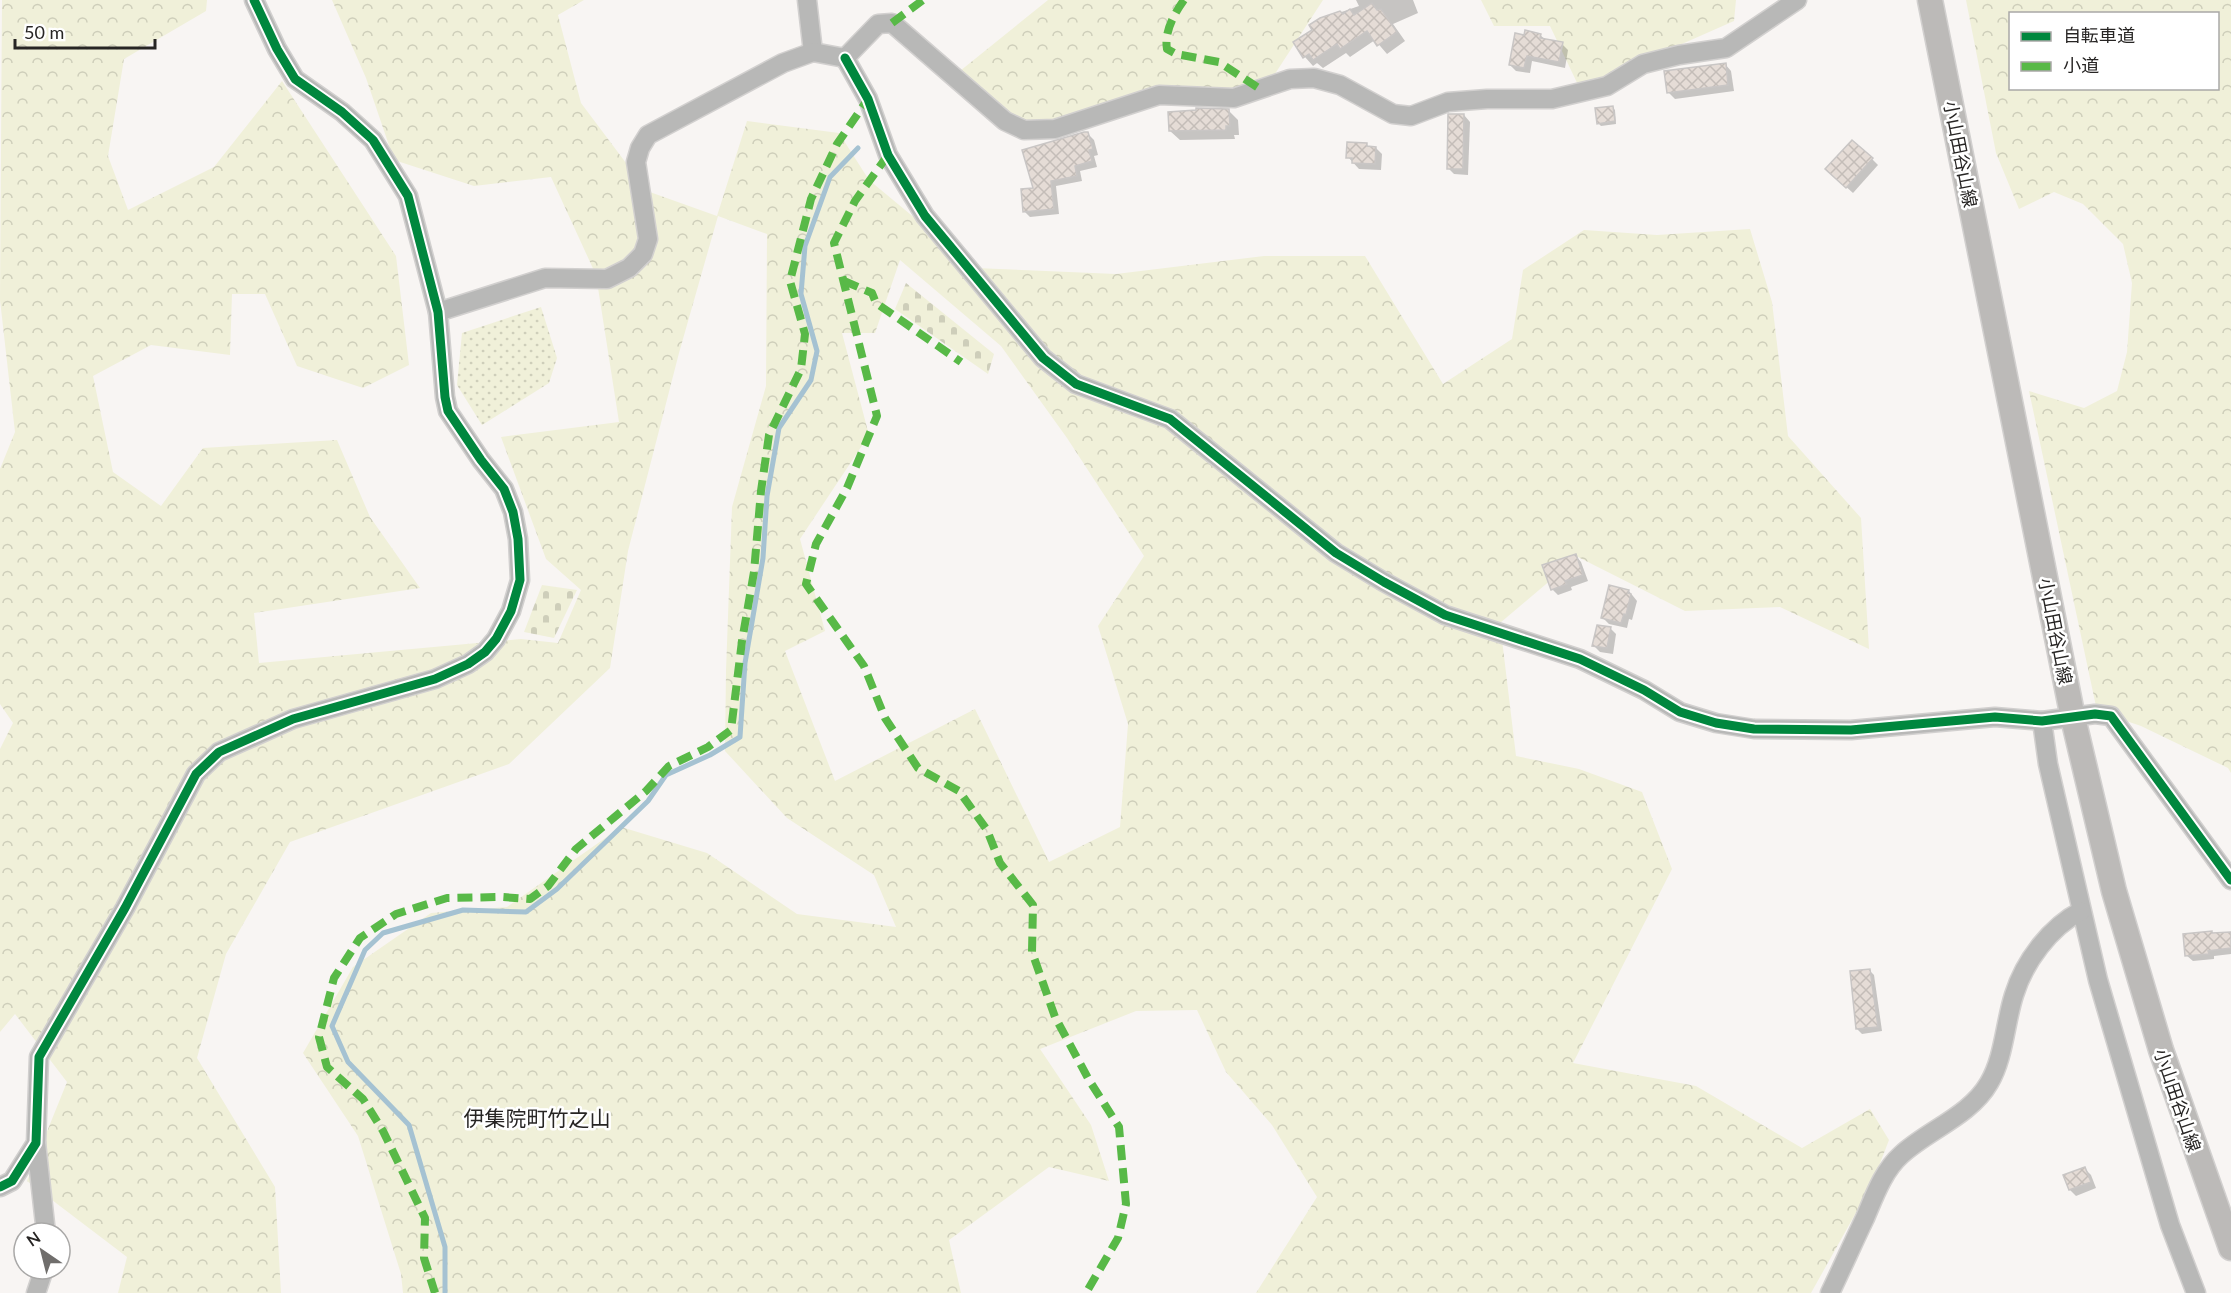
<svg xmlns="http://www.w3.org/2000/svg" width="2231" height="1293" font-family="Lato,'Noto Sans JP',sans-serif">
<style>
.forest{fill:url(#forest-crowns);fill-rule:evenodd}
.cemetery{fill:url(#cemetery-stones)}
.park{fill:url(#park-dots)}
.shadow{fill:#0003}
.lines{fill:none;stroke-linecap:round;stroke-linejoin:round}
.stream{stroke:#a5c2d2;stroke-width:5}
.building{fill:url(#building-cross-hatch);stroke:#c9c6c5;stroke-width:1.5}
.minor-casing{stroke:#d2d0cf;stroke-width:21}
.major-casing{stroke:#d2d0cf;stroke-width:27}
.minor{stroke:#b8b8b7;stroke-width:18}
.major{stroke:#bcbab8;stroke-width:24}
.quiet{stroke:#58b947;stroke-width:8;stroke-dasharray:15 8;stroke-linecap:butt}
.cycleway-casing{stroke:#fff;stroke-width:13}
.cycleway{stroke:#00873e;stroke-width:9}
.labels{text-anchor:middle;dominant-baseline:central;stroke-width:5;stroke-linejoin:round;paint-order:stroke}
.street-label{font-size:18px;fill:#272524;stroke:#fff}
.quarter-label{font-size:21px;fill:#272524;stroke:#fff}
</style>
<defs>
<pattern id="forest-crowns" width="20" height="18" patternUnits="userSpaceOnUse" patternTransform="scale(1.5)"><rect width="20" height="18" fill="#f0f0d9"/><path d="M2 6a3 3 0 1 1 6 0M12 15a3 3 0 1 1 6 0" fill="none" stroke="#ceceba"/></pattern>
<pattern id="cemetery-stones" width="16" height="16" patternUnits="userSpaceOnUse" patternTransform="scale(1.5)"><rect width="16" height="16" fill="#f0f0d9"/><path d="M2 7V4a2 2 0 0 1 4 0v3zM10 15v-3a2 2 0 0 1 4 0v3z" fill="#ceceba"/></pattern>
<pattern id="park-dots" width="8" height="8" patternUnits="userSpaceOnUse" patternTransform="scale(1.5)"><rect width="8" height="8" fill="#f0f0d9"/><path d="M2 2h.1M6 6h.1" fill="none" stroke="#ceceba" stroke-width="1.8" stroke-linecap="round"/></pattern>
<pattern id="building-cross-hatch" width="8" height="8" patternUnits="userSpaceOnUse" patternTransform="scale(1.5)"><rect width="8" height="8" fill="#e5dcd6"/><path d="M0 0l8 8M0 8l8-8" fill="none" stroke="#c4bdb8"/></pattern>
</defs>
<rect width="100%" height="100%" fill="#f8f5f3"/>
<g class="forest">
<path d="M2 0H207L206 11 124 59 108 156 128 210 214 167 282 81 396 256 409 365 363 388 297 366 265 294H232L230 355 151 345 93 376 113 472 161 506 203 448 337 440 370 517 420 588 254 613 259 663 521 639 558 643 581 590 546 559 501 437 619 422 596 275 551 177 474 186 394 160 366 78 332 0H584L558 15 581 103 647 191 717 216 747 121 839 133 869 180 975 268 1116 274 1264 256H1365L1443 384 1512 339 1523 270 1584 230 1657 235 1750 229 1772 302 1788 436 1861 518 1869 649 1780 607 1685 611 1578 557 1500 623 1516 756 1579 769 1642 792 1672 869 1573 1063 1696 1086 1802 1148 1870 1109 1889 1140 1872 1184 1811 1293H1256L1317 1197 1272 1125 1226 1072 1197 1010 1136 1011 1040 1049 1091 1125 1109 1181 1049 1167 949 1240 961 1293H403L401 1274 358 1136 303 1053 353 967 431 913 507 907 621 827 707 853 797 914 896 927 874 875 787 818 725 751 726 671 732 507 766 386 767 234 718 216 679 353 628 551 610 668 509 764 290 842 226 954 197 1058 275 1187 281 1293H118L127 1257 27 1181 67 1082 15 1014 0 1032V749L13 723 0 704V469L15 432 0 300ZM900 260 1001 346 1067 438 1144 556 1098 626 1128 724 1120 827 1049 862 975 709 835 781 785 651 825 631 800 539 869 435 842 333H875Z"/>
<path d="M1048 0H1323L1267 86 1147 104 1054 133 997 125 960 71Z"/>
<path d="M1481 0H1736L1734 21 1580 89 1550 26H1494Z"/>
<path d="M1966 0H2231V773L2228 768 2141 726 2097 711 2029 391 2084 408 2117 391 2127 352 2132 283 2123 244 2083 204 2054 192 2019 209 1996 153ZM2010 14H2218V88H2010Z"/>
</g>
<g class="cemetery">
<path d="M906 283 994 354 988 374 895 309Z"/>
<path d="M542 585 577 590 554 638 524 632Z"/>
</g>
<path class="park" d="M541 307 557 358 549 383 482 425 457 385 462 333Z"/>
<g class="shadow">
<path d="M1356 0H1413L1418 13 1393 24 1405 41 1387 54 1375 40 1350 57 1346 53 1323 68 1317 63 1313 66 1305 57 1314 30 1321 19 1359 6Z"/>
<path d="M1540 35 1546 40 1562 44 1568 50 1565 68 1532 61 1530 73 1516 71 1510 65 1526 36Z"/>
<path d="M1725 64 1731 71 1734 91 1675 99 1669 93Z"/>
<path d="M1612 107 1615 110 1616 124 1601 126 1598 123Z"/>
<path d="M1229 111 1238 120 1239 135H1234L1235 139 1180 140 1170 131Z"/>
<path d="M1464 115 1470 122 1468 175 1454 174 1448 168Z"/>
<path d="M1088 134 1094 140 1098 155 1094 156 1097 167 1080 171 1082 181 1056 186 1059 214 1030 217 1024 211 1035 189Z"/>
<path d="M1367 145 1369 148H1376L1382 154 1381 170 1359 169 1348 157Z"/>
<path d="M1872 159 1878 165 1853 193 1833 175Z"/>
<path d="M1575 555 1581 562 1588 581 1571 587 1572 590 1558 595 1552 589Z"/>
<path d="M1629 591 1637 601 1632 620 1629 619 1627 628 1609 624 1603 618Z"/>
<path d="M1610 628 1616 634 1613 654 1600 652 1594 646Z"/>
<path d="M2231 933V954L2214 956V959L2193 961 2186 955 2213 935Z"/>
<path d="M1869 970 1874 975 1882 1031 1862 1034 1857 1029Z"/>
<path d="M2084 1168 2091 1175 2096 1188 2076 1196 2070 1190Z"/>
</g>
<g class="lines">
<path class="stream" d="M445 1293V1247L409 1125 348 1062 332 1026 365 950 383 933 463 910 526 912 557 889 648 801 666 775 710 755 740 737 745 663 763 558 767 496 779 428 811 380 817 351 801 294 805 246 830 177 858 148"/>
</g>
<g class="building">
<path d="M1372 3 1377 10 1381 9 1397 32 1377 46 1367 31 1340 49 1337 44 1313 60 1309 54 1303 58 1293 42 1312 30 1309 25 1320 18 1340 11 1343 14 1350 9 1354 15Z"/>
<path d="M1525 30 1541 34 1540 38 1563 42 1559 62 1527 56 1524 68 1509 65 1515 33 1524 35Z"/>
<path d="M1726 63 1728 85 1667 93 1664 71Z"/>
<path d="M1613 106 1615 121 1597 124 1595 108Z"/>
<path d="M1196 108 1229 109 1230 126H1226V130L1169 131 1168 112 1196 110Z"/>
<path d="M1448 114H1464L1463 169H1447Z"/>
<path d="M1084 132H1088L1093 149 1089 150 1092 161 1075 166 1077 176 1051 181 1054 209 1023 212 1021 189 1033 188 1022 150Z"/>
<path d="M1852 140 1873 158 1846 188 1825 169Z"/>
<path d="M1347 142 1367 143V146L1376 147 1375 164 1352 163V158H1346Z"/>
<path d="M1576 554 1583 575 1565 581 1567 584 1551 590 1542 565Z"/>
<path d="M1609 585 1629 590 1628 593 1631 594 1626 615 1624 614 1621 623 1601 618Z"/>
<path d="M1597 625 1611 627 1607 648 1592 646Z"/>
<path d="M2212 931V933L2231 932V948L2208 951 2209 954 2185 956 2183 934Z"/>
<path d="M1870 969 1878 1027 1856 1029 1850 971Z"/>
<path d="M2085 1167 2091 1182 2069 1190 2063 1175Z"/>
</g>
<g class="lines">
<g class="minor-casing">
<g id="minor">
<path d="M807 0 813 52"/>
<path d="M845 58 868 99 888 155 925 216 1043 358 1076 384 1170 419 1336 553 1384 582 1445 615 1580 659 1644 690 1680 712 1716 723 1754 729 1851 730 1995 717 2042 721 2095 714 2111 716 2231 880"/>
<path d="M845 58 878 24 892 23 1005 121 1024 130 1055 129 1159 95 1234 98 1290 79 1314 78 1340 85 1393 114 1411 116 1448 102 1487 99H1552L1607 86 1643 64 1679 55 1726 48 1797 0"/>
<path d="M438 312 545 278 607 279 629 268 643 254 648 239 636 162 640 148 648 135 783 63 813 52 845 58"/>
<path d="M2042 721 2048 764 2098 980 2170 1225 2196 1293"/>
<path d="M36 1143 46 1233"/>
<path d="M0 1187 12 1181 36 1143 39 1057 125 908 196 774 219 752 293 719 435 679 468 664 485 652 496 639 511 611 520 580 518 539 513 512 504 489 481 460 448 411 445 397 438 312 408 196 373 140 342 112 295 79 277 49 254 0"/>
<path d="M36 1293 44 1269"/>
<path d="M1830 1293C1842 1268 1853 1243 1865 1218 1874 1197 1883 1171 1901 1155 1928 1130 1970 1116 1989 1083 2004 1058 2005 1023 2014 995 2024 962 2050 927 2081 911"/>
</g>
</g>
<g class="major-casing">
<path id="major" d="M1930 0 2073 718 2114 891 2161 1050 2231 1248"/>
</g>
<use href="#minor" class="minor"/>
<use href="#major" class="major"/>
<g class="quiet">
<path d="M1184 0C1174 14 1164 32 1167 49L1176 54 1219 62 1260 89"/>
<path d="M892 23 923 0"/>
<path d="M888 155 855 201 834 243 877 416 847 488 816 544 806 584 864 666 885 718 918 768 959 791 987 830 1000 863 1033 905 1032 952 1055 1017 1089 1080 1119 1127 1126 1204 1118 1238 1086 1293"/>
<path d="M844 281 872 293 876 303 961 362"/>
<path d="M435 1293 424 1258 425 1218 383 1131 363 1099 327 1067 319 1037 334 978 360 938 396 914 447 898 502 897 530 899 548 886 576 849 646 791 669 766 708 747 731 730 742 641 754 572 761 491 769 435 801 369 805 334 790 281 811 199 837 144 868 99"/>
</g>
<g class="cycleway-casing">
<g id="cycleway">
<path d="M845 58 868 99 888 155 925 216 1043 358 1076 384 1170 419 1336 553 1384 582 1445 615 1580 659 1644 690 1680 712 1716 723 1754 729 1851 730 1995 717 2042 721 2095 714 2111 716 2231 880"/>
<path d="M0 1187 12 1181 36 1143 39 1057 125 908 196 774 219 752 293 719 435 679 468 664 485 652 496 639 511 611 520 580 518 539 513 512 504 489 481 460 448 411 445 397 438 312 408 196 373 140 342 112 295 79 277 49 254 0"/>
</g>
</g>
<use href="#cycleway" class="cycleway"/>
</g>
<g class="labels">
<g class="street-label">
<text transform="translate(1961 154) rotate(79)">小山田谷山線</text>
<text transform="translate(2056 631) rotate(79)">小山田谷山線</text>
<text transform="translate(2178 1100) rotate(71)">小山田谷山線</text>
</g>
<g class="quarter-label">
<text x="537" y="1117">伊集院町竹之山</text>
</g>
</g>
<rect x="2009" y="12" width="210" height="78" fill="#ffffff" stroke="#a9a8a7" stroke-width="1.5"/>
<rect x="2021" y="32" width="30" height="9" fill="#00873e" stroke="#a9a8a7" stroke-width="1.5"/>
<text x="2063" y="42" font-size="18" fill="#272524">自転車道</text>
<rect x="2021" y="62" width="30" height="9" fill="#58b947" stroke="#a9a8a7" stroke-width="1.5"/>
<text x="2063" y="72" font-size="18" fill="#272524">小道</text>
<g transform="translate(42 1251) rotate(325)"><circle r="28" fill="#ffffff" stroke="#a9a8a7" stroke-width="1.5"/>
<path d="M0-4.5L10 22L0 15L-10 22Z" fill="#706e6c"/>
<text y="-9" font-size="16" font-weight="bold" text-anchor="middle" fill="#272524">N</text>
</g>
<path d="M15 39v9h140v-9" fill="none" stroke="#272524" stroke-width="3"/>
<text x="24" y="39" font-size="18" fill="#272524" stroke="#ffffff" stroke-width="4.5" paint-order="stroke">50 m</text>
</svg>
